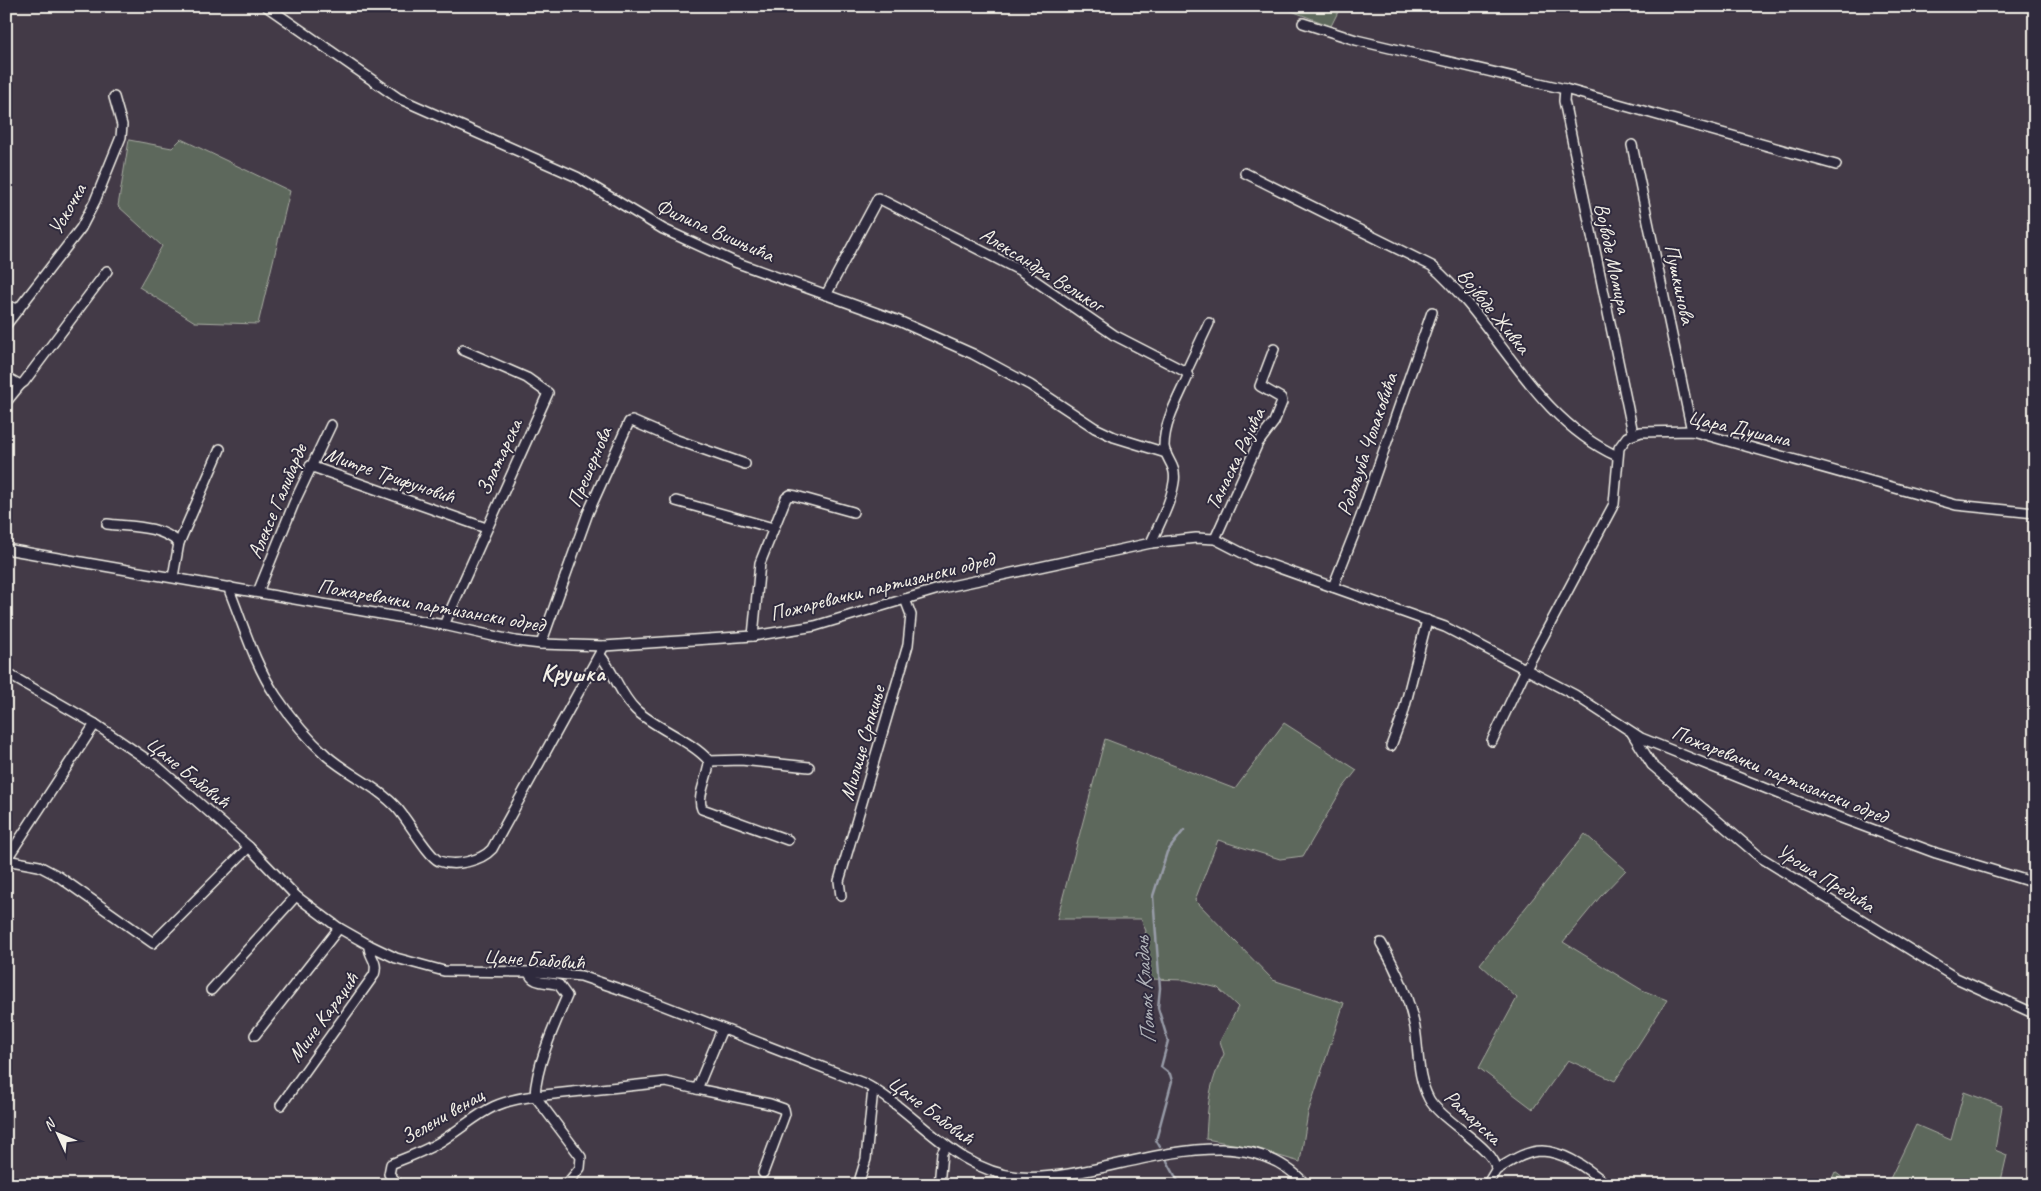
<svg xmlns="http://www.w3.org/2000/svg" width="2041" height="1191" font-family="Caveat,sans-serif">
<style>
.green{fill:#5d685c;stroke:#a8aca2}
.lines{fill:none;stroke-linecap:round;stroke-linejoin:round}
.stream{stroke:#989ca8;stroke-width:2.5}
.minor-casing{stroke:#f4f1e8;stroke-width:12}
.minor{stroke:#2f2a3d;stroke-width:9}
.labels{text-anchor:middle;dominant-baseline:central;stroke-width:4;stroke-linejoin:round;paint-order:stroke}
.street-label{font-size:21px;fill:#f4f1e8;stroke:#2f2a3d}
.water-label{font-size:22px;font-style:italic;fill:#afb2b8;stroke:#2f2a3d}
.quarter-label{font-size:24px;font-weight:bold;fill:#f4f1e8;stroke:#2f2a3d}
</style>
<rect width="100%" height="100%" fill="#433a47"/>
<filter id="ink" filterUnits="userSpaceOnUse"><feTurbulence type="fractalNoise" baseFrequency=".02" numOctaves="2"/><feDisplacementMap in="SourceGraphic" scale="10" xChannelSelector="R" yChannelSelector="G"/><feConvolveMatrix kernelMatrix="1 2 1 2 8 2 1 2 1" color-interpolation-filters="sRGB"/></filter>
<g filter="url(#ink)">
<g class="green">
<path d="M1291 6H1341L1331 26 1289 10Z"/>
<path d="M181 139 290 191 258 324 195 322 139 287 162 246 118 206 129 140 172 148Z"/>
<path d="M1284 723 1357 770 1342 789 1303 856 1280 859 1218 840 1195 900 1273 980 1344 1003 1308 1113 1300 1162 1248 1147 1206 1139C1208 1105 1208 1086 1224 1054L1220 1041 1238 1007 1218 988 1186 980 1149 979 1139 951 1146 931 1141 919H1057L1105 739 1235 789Z"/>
<path d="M1585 834 1626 870 1600 897 1563 942 1642 990 1667 1000 1615 1081 1568 1060 1533 1109 1479 1068 1517 998 1480 964Z"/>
<path d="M1964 1092 2002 1106 1995 1150 2007 1155 2000 1185H1887L1916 1125 1951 1140Z"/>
<path d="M1835 1172 1852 1185H1829Z"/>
</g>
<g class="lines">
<g class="stream">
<path d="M1160 1147 1156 1140 1172 1081 1170 1074 1161 1067 1168 1041 1158 1008 1160 988 1153 896 1167 852 1184 830"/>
<path d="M1166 1159 1180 1185"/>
</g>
<g class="minor-casing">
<g id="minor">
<path d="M266 6 398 98 577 177 663 229 735 262 899 321 973 354 1030 385 1095 428 1114 437 1166 453"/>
<path d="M1303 23 1356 40 1565 89 1836 165"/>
<path d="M1565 89 1564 101 1633 433"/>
<path d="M1632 145 1692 431"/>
<path d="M1245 173 1432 266C1499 325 1532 417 1617 456"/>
<path d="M826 295 878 198 1021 271 1114 335 1186 372 1188 376C1179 397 1164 422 1164 446 1165 459 1177 465 1174 482 1171 503 1159 524 1151 543"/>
<path d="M6 306 19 309"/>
<path d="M6 325 81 228 95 201 121 137 122 125 114 97"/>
<path d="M1186 372 1209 323"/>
<path d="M6 377 20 385 24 382 107 271"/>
<path d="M7 401 20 385"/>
<path d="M310 466 486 528"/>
<path d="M676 501 773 528"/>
<path d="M107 524C132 527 159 525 179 543"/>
<path d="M1215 539 1258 443 1274 422 1282 402 1281 398 1260 386 1274 349"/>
<path d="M6 549 444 625 515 641 541 644 604 646 753 636 815 626 942 588 1151 543 1196 538 1215 539 1254 559 1445 627 1575 695 1641 738 1812 807 1936 853 2035 883"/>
<path d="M173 577 179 543 220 449"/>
<path d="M230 587V592C244 627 255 665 276 696 290 717 308 739 327 756 349 775 378 787 397 808 408 820 428 856 439 861 455 867 481 861 492 849L604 646"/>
<path d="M1333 587 1360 519 1432 312"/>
<path d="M258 592 294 503 331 425"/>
<path d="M444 625 548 393 527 378 463 350"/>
<path d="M753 636 760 563 786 498 790 495 796 496 853 512"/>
<path d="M541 644 588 513 629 422 632 421 674 439 745 464"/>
<path d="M600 655C614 672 620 695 636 710 657 729 692 741 709 761L741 760 809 767"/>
<path d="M6 673 95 724 158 767 249 847 296 896 339 928 369 945 396 958 444 971 536 972 581 976 631 993 863 1083C917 1111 954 1171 1019 1177 1106 1184 1236 1105 1306 1185"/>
<path d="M1632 733 1652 765 1760 857 1956 978 2035 1014"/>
<path d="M1492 741 1526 669 1614 504 1619 448 1627 437 1641 432 1692 431 1956 505 2035 513"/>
<path d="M1391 746 1403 714 1427 620"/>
<path d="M709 761C709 776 696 796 702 809L788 840"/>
<path d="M6 860 39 866 58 876 153 943 249 847"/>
<path d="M6 860 95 724"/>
<path d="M841 896 839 881 908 645 911 615 905 599"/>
<path d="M1381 943C1397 970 1409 998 1415 1028 1419 1052 1417 1077 1429 1099 1440 1120 1498 1150 1496 1170L1487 1185"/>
<path d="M529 972C532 985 549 981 559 985L567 996C555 1024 536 1065 535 1096L666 1082 697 1089 722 1029"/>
<path d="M211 990 296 896"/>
<path d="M255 1035 339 928"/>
<path d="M697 1089 770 1104 784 1109 785 1114 763 1173"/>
<path d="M281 1105 374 975C379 960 368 957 369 945"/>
<path d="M1496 1170C1510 1162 1525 1151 1542 1151 1566 1152 1590 1170 1607 1185"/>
<path d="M399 1185 389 1174 391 1164C408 1157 428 1150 443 1140 480 1116 487 1102 535 1096L581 1157 580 1168 566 1185"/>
<path d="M858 1185 866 1159 873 1089"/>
<path d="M939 1185 942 1153 946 1146"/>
</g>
</g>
<use href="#minor" class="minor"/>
</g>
</g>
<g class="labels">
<g class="street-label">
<text transform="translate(67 209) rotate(-60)">Ускочка</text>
<text transform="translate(715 230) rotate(24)">Филипа Вишњића</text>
<text transform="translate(1613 258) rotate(78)">Војводе Момира</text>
<text transform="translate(1042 269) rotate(32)">Александра Великог</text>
<text transform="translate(1680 284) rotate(78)">Пушкинова</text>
<text transform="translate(1494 311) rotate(51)">Војводе Живка</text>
<text transform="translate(1739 428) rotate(13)">Цара Душана</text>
<text transform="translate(1367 444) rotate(-71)">Родољуба Чолаковића</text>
<text transform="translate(499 457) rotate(-65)">Златарска</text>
<text transform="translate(1235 459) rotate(-64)">Танаска Рајића</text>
<text transform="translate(589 467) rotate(-67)">Прешернова</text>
<text transform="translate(390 475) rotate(19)">Митре Трифуновић</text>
<text transform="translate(277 501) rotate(-67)">Алексе Галибарде</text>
<text transform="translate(882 586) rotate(-14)">Пожаревачки партизански одред</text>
<text transform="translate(431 605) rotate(10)">Пожаревачки партизански одред</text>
<text transform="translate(862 743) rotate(-74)">Милице Српкиње</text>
<text transform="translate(188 772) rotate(39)">Цане Бабовић</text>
<text transform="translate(1780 774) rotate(22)">Пожаревачки партизански одред</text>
<text transform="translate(1826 878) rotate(32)">Уроша Предића</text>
<text transform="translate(534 959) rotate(4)">Цане Бабовић</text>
<text transform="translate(323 1017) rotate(-54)">Мине Караџић</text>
<text transform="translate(931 1110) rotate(37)">Цане Бабовић</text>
<text transform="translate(442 1116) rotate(-30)">Зелени венац</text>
<text transform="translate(1473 1117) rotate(43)">Ратарска</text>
</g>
<g class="water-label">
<text transform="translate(1145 990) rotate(-94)">Поток Кладањ</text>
</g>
<g class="quarter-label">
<text x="573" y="673">Крушка</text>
</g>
</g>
<rect width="2041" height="1191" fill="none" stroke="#2f2a3d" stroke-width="25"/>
<rect x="12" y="12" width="2016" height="1166" fill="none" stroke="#f4f1e8" stroke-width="2" filter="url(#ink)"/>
<g transform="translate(58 1134) rotate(314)" stroke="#2f2a3d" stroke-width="4" paint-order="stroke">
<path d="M0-4L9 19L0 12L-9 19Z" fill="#f4f1e8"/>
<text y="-8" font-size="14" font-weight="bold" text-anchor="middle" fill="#f4f1e8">N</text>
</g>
</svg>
